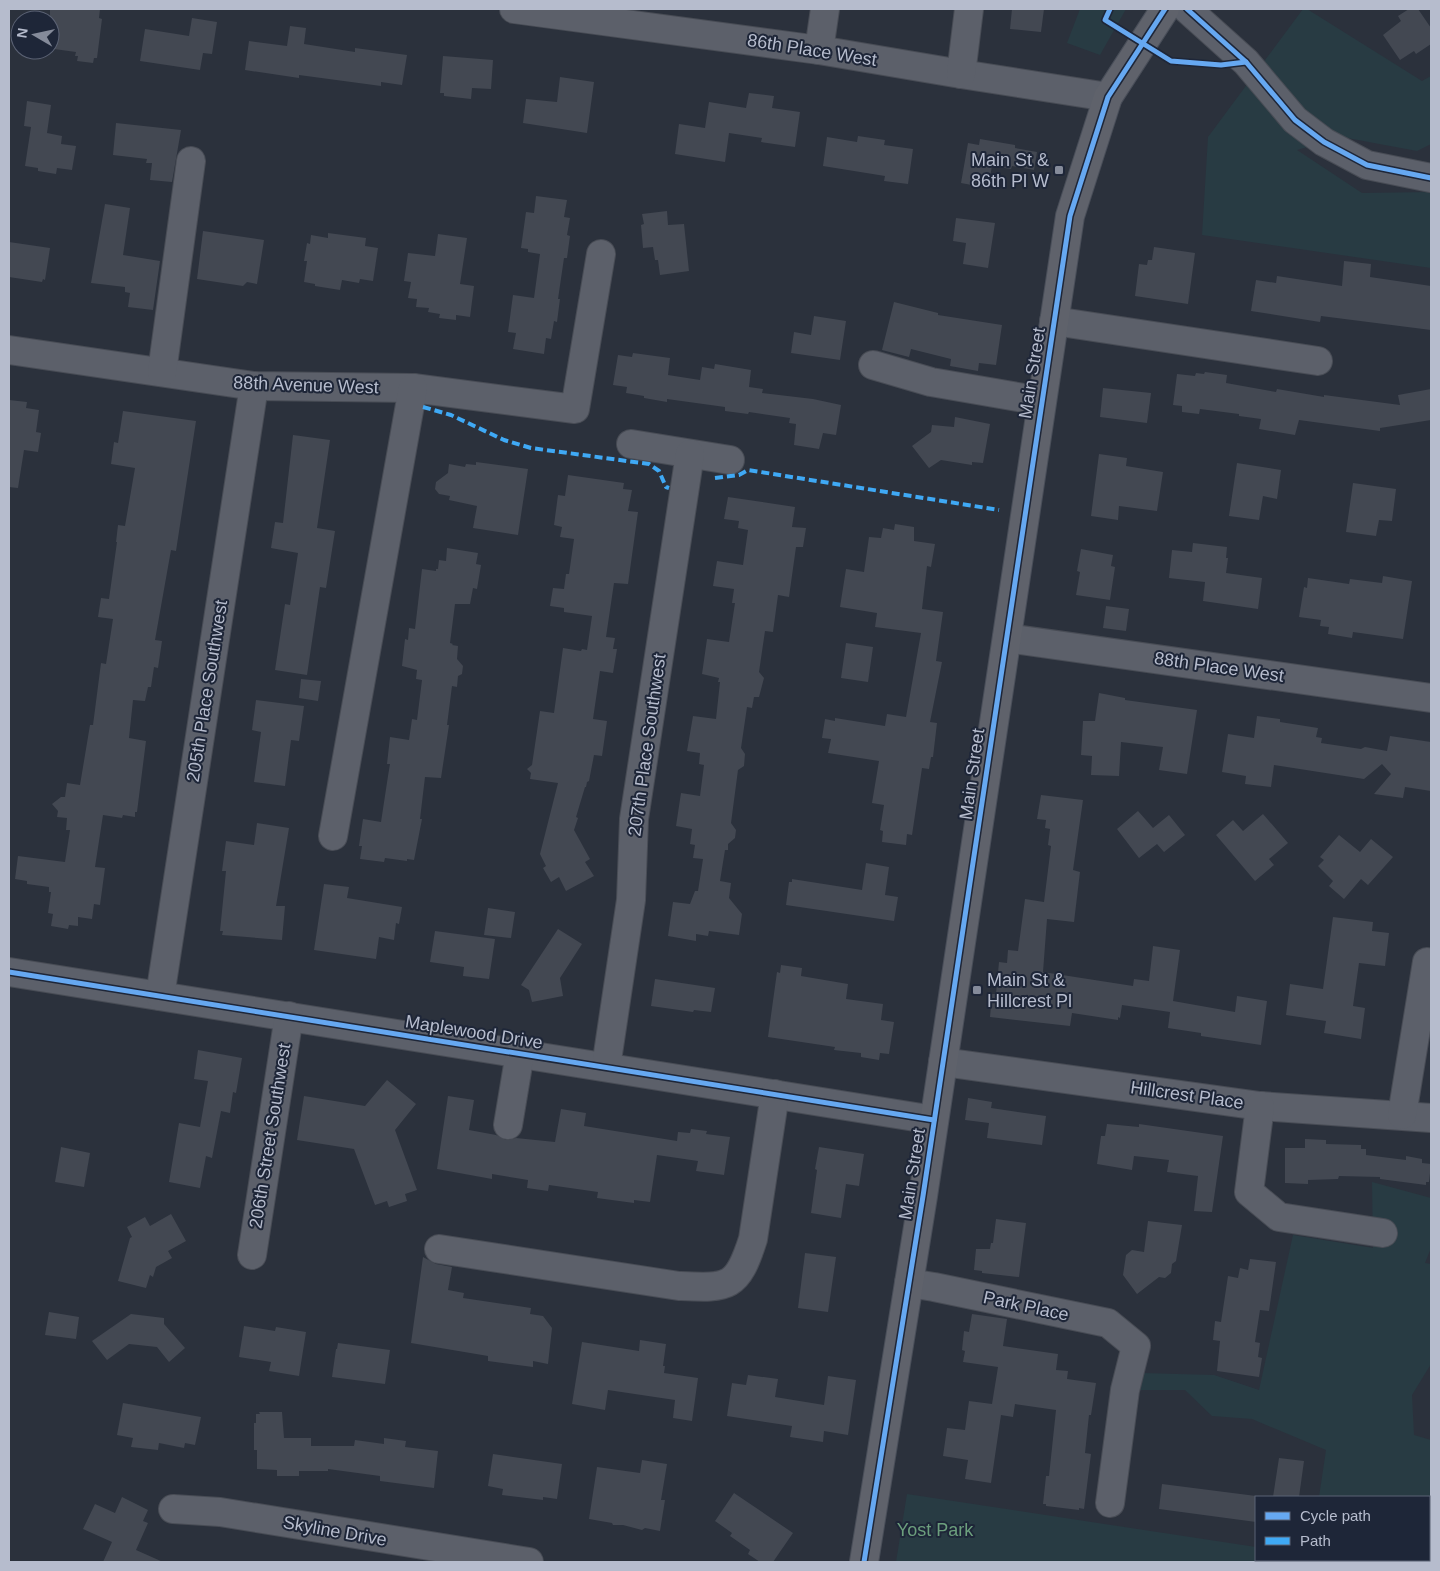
<svg xmlns="http://www.w3.org/2000/svg" width="1440" height="1571" font-family="Helvetica,sans-serif">
<style>
.green{fill:#283b43}
.building{fill:#434852}
.lines{fill:none;stroke-linecap:round;stroke-linejoin:round}
.minor-casing{stroke:#484c55;stroke-width:30}
.major-casing{stroke:#494e59;stroke-width:30}
.minor{stroke:#5c606a;stroke-width:28}
.major{stroke:#5f626b;stroke-width:28}
.quiet{stroke:#3fa9f5;stroke-width:4;stroke-dasharray:8 4;stroke-linecap:butt}
.cycleway-casing{stroke:#1e2638;stroke-width:8}
.cycleway{stroke:#66a8f1;stroke-width:5}
.poi-dot{fill:#858b9a;stroke:#1e2638;stroke-width:2}
.labels{text-anchor:middle;dominant-baseline:central;stroke-width:4;stroke-linejoin:round;paint-order:stroke}
.street-label{font-size:18px;fill:#b6bccd;stroke:#1e2638}
.poi-label{font-size:18px;fill:#b6bccd;stroke:#1e2638;text-anchor:end}
.park-label{font-size:18px;fill:#6c9f7d;stroke:#1e2638}
</style>
<rect width="100%" height="100%" fill="#2b313c"/>
<g class="green">
<path d="M1080 9H1126L1100 55 1067 43Z"/>
<path d="M1303 9H1307L1422 81 1431 76V144L1417 151 1342 137 1297 150 1362 193 1431 192V268L1202 235 1208 137Z"/>
<path d="M1372 1182 1431 1198V1248L1425 1263 1431 1264V1364L1412 1395 1414 1435 1431 1440V1562H896L907 1494 1256 1547V1560H1429V1497H1319L1326 1450 1252 1419 1212 1416 1185 1390H1136L1141 1373 1214 1375 1259 1390 1293 1235 1373 1248Z"/>
</g>
<g class="building">
<path d="M50 9H100L99 18 102 19 97 58H94L93 63 77 61 78 56H75L76 52 54 49 55 42H50Z"/>
<path d="M1012 9H1044L1041 32 1010 29Z"/>
<path d="M1409 9H1418L1431 28V44L1416 54 1414 51 1400 60 1383 35 1401 21 1398 16Z"/>
<path d="M192 18 217 22 212 54 203 53 200 70 140 61 145 29 189 36Z"/>
<path d="M290 26 306 28 304 44 355 52V48L407 55 402 85 381 82V86L299 75V78L245 70 249 41 287 46Z"/>
<path d="M443 56 493 60 491 89 472 88 471 99 444 96V93H440Z"/>
<path d="M560 77 594 82 587 133 523 123 526 99 557 102Z"/>
<path d="M749 93 774 96 772 108 800 112 795 147 761 142 762 138 729 133 725 162 675 154 679 124 705 128 709 102 746 108Z"/>
<path d="M27 101 51 105 47 133 62 136 61 144 76 146 72 170 57 168 56 174 38 171V168L25 166 31 127 24 126Z"/>
<path d="M116 123 181 130 172 182 150 180 152 163H146L147 159 113 155Z"/>
<path d="M858 136 885 140 884 145 913 149 908 184 884 181 885 176 823 166 827 137 857 142Z"/>
<path d="M980 139 1015 145V148L1037 152 1034 170 1012 166 1011 169 992 166 988 188 961 183 968 143 979 145Z"/>
<path d="M536 196 567 200 564 217 570 218 567 235 570 236 567 258H564L558 299H560L557 322 554 321 551 339 546 338 544 354 513 349 516 333 508 332 513 295 534 298 540 254 528 252V249L521 248 526 212 534 213Z"/>
<path d="M105 204 130 208 123 255 160 261 153 310 128 307 130 293 125 292V287L91 283Z"/>
<path d="M667 211 668 225 684 224 689 271 660 275 658 260H655L653 247 643 248 641 225 644 224 642 214Z"/>
<path d="M956 218 995 223 988 268 963 264 966 243 953 241Z"/>
<path d="M203 231 264 240 257 284 247 282 243 286 197 279Z"/>
<path d="M328 233 366 238 365 246 378 248 373 281 360 279 359 283 342 280 340 290 315 286V284L304 282 307 261H304L307 243 310 244 311 235 328 238Z"/>
<path d="M438 234 467 238 460 284 474 286 470 317 456 315V320L439 318 440 314 428 312 429 308 416 307 417 299 408 298 411 282 404 281 408 253 435 256Z"/>
<path d="M9 242 50 248 45 280 43 279 42 282 9 277Z"/>
<path d="M1154 247 1195 253 1188 304 1135 296 1139 264 1147 265 1148 260H1152Z"/>
<path d="M1344 261 1371 264 1370 277 1431 286V330L1321 316 1320 322 1251 311 1256 280 1276 283 1277 276 1342 286Z"/>
<path d="M894 302 938 313V315L1002 325 996 365 979 363 978 371 950 366 951 359 911 349 909 357 882 350Z"/>
<path d="M814 316 846 321 840 360 791 353 794 332 811 335Z"/>
<path d="M633 353 670 358 668 375 700 380 702 367 714 369 715 364 751 370 749 387 763 389 762 393 813 399 841 405 836 435 823 433 819 449 794 445 796 424 789 423 790 418 749 412 748 414 725 411V407L667 399V402L644 398V396L626 393 627 387 613 385 618 355 632 357Z"/>
<path d="M1205 372 1227 375 1226 383 1276 392 1277 389 1324 397V395L1400 405 1398 395 1431 389V420L1380 428V431L1299 420 1295 435 1259 429 1261 419 1239 416V414L1200 409 1199 414 1182 412V406L1173 405 1177 374 1195 376 1196 373 1204 374Z"/>
<path d="M1103 388 1151 393 1147 423 1100 417Z"/>
<path d="M9 400 27 402 26 408 39 410 36 432 41 433 38 452 24 450 18 488 9 487Z"/>
<path d="M123 411 196 421 176 551 171 550 155 640 162 641 158 668 154 667 151 687H148L145 701 133 700 129 738 146 741 137 812H135V817L123 815 122 818 103 815 95 867 105 868 100 905 94 904 92 919 78 917V926L69 925 68 929 51 926 53 914 48 913 51 892H49V887L27 884V881L15 879 18 856 65 862 70 830H66L67 818 57 817 58 811 52 804 61 797H65L67 783 80 785 90 725H93L101 663 106 664 113 619 98 617 101 598 109 599 117 542H116L118 525 125 526 135 468 111 464 114 442 118 443Z"/>
<path d="M955 417 990 424 983 463 972 462V465L941 460 929 468 912 446 931 432 932 425 954 427Z"/>
<path d="M293 435 330 440 317 528 335 531 326 588 320 587 307 675 275 670 285 604 290 605 298 553 271 548 275 522 283 523Z"/>
<path d="M1099 454 1127 458 1126 466 1163 472 1157 511 1119 506 1118 520 1091 516Z"/>
<path d="M476 462 528 469 518 535 473 528 477 506 449 500 450 496 439 494 435 489 436 482 448 473 449 464 465 467 466 464 476 465Z"/>
<path d="M1237 463 1281 470 1277 499 1263 496 1259 520 1229 516Z"/>
<path d="M568 475 624 483 623 489 632 490 628 511 638 512 628 584 614 583 606 637 615 638 613 649H617L613 673 600 671 593 719 607 721 602 756 594 755 589 781 587 782 586 787H585L576 817 578 818 574 830 590 859 585 862 594 876 566 891 559 877 551 882 543 868 546 866 540 854 558 783 530 779 531 773 527 769 532 765 540 711 554 713 563 648 581 651 582 649 587 650 592 616 564 612V608L550 606 553 588 564 589 566 574H569L574 539 560 537 562 527 554 525 558 495 565 496Z"/>
<path d="M1353 483 1396 489 1392 521 1379 520 1376 536 1346 532Z"/>
<path d="M728 497 795 507 792 527 806 528 803 547H796L789 597 778 595 773 632 765 631 759 672 764 678 759 697H754L752 708 747 707 741 748 745 754 744 766 738 770 731 823 736 830 735 838 728 844V850H725L720 881 731 883 729 898 742 914 739 935 709 931 708 936 696 934V941L668 936 673 902 690 904 695 891H698L703 859 693 858 695 845 690 844 692 829 676 826 681 793 700 796 704 765 699 764 700 753 687 751 693 716 716 719 720 682H718L719 678 702 674 707 639 729 642 735 603H732L734 589 713 586 717 561 743 565 748 530 738 528 739 521 724 519Z"/>
<path d="M895 524 914 527V541L935 544 931 567 927 566 922 609 943 612 936 661 942 662 930 722 937 723 933 757H931L929 769 922 768 912 835 907 834 906 845 882 842 883 831 880 830 884 805 872 803 879 761 828 753 831 739 822 738 825 719 835 721V718L885 726 887 714 906 717 921 633 875 627 877 613 840 607 846 569 864 572 869 537 881 538 883 528 894 530Z"/>
<path d="M1193 543 1227 547 1226 558H1228L1226 573 1262 578 1258 609 1203 601 1205 582 1169 578 1172 550 1192 552Z"/>
<path d="M447 548 478 553 476 564 481 565 477 589 473 588 470 604H455L450 643 453 644 452 645 458 646 457 659 463 666 462 674 458 676 457 687 452 686 447 725H449L441 778 425 777 420 819H422L414 860 407 859V861L385 858 384 862 360 859 362 846H359L363 819 381 822 388 776 390 764H387L390 737 409 740 412 719 417 720 422 680 416 679 417 670 402 666 405 639 408 640 409 628 415 629 422 569 436 571V569H438L439 560 446 561Z"/>
<path d="M1081 549 1113 555 1111 566 1115 567 1110 600 1076 595 1080 572 1077 571Z"/>
<path d="M1383 576 1412 581 1403 639 1353 632 1352 638 1328 634 1329 627 1320 626 1321 620 1299 617 1304 587 1307 588 1308 578 1349 584 1350 579 1382 583Z"/>
<path d="M1106 606 1129 609 1126 631 1103 628Z"/>
<path d="M846 643 873 647 868 682 841 678Z"/>
<path d="M301 679 321 681 318 701 299 698Z"/>
<path d="M1099 693 1125 698V700L1197 710 1187 774 1159 770 1163 747 1121 742 1119 776 1091 775 1092 756 1081 755 1083 721H1095Z"/>
<path d="M256 700 304 706 299 741 291 740 285 786 254 782 261 732 252 730Z"/>
<path d="M1257 716 1280 719V722L1318 728 1316 737 1322 738 1321 743 1361 749 1365 747 1387 751 1390 736 1431 742V791L1405 787 1403 798 1374 794 1391 774 1382 764 1364 779 1274 765 1271 787 1245 784 1246 776 1222 772 1228 734 1254 738Z"/>
<path d="M1041 795 1083 800 1073 870 1080 872 1074 922 1047 919 1043 972 1133 986 1134 979 1149 981 1153 946 1180 950 1173 1001 1235 1012 1237 996 1267 1001 1261 1045 1201 1036V1033L1168 1028 1170 1012 1122 1005 1120 1018 1118 1017V1020L1072 1013 1070 1026 990 1017 992 994H996L999 962 1007 963 1008 950 1018 951 1025 899 1044 902 1051 846 1048 845 1050 829 1045 828 1046 820 1037 819Z"/>
<path d="M1138 811 1153 828 1169 815 1185 835 1164 852 1157 844 1139 858 1117 829Z"/>
<path d="M1263 814 1288 843 1269 859 1274 865 1255 881 1216 835 1233 820 1243 831Z"/>
<path d="M257 823 289 828 276 906H285L282 940 222 935 223 931H220L226 871H222L226 841 254 845Z"/>
<path d="M1339 835 1360 852 1371 839 1393 857 1368 885 1361 879 1344 899 1329 886 1333 881 1318 866 1324 860 1320 857Z"/>
<path d="M866 863 889 867 885 895 898 897 894 921 786 905 789 882H792V879L862 890Z"/>
<path d="M324 884 349 887 347 898 402 907 399 924 396 923 394 940 379 937 376 959 314 950Z"/>
<path d="M488 908 515 912 511 938 484 935Z"/>
<path d="M1333 917 1373 922 1372 931 1389 933 1385 966 1359 963 1353 1006 1365 1008 1361 1039 1324 1033 1326 1021 1286 1015 1290 984 1323 989Z"/>
<path d="M558 929 582 944 560 978 563 996 532 1002 529 990 521 985Z"/>
<path d="M435 931 495 939 489 979 463 976 464 967 430 962Z"/>
<path d="M781 965 802 968 801 976 848 984 846 999 883 1004 881 1020 894 1022 889 1054 880 1053 879 1060 861 1057V1053L834 1050 835 1047 768 1037 777 972 780 973Z"/>
<path d="M655 979 715 988 711 1012 694 1010 693 1012 651 1006Z"/>
<path d="M198 1050 242 1058 236 1093 233 1092 230 1113 221 1111 212 1158 206 1156 200 1188 169 1182 179 1123 200 1127 208 1081 194 1079Z"/>
<path d="M387 1080 416 1104 395 1130 417 1190 405 1194 407 1201 389 1207 387 1201 375 1205 354 1149 297 1140 304 1096 365 1106Z"/>
<path d="M448 1096 474 1100 469 1130 496 1135 506 1140 516 1138 555 1142 561 1109 586 1113 584 1126 677 1141 678 1132 690 1133 691 1129 707 1131 706 1134 730 1137 724 1175 696 1171 698 1161 657 1155 650 1202 634 1200V1203L597 1198 598 1192 549 1185 548 1191 527 1188 528 1180 492 1174V1179L437 1169Z"/>
<path d="M968 1098 992 1102 991 1108 1046 1116 1042 1145 987 1138 989 1123 965 1120Z"/>
<path d="M1107 1124 1139 1127V1124L1223 1136 1212 1212 1194 1211 1198 1176 1167 1172 1169 1160 1134 1156 1132 1170 1097 1164 1101 1136H1105Z"/>
<path d="M1305 1139 1326 1140V1144L1361 1145V1149H1366V1155L1406 1160V1156L1422 1159V1163L1431 1164 1429 1182H1426V1185L1380 1179V1177L1339 1176 1338 1179 1308 1180V1184L1285 1183V1148H1305Z"/>
<path d="M61 1147 90 1153 84 1187 55 1182Z"/>
<path d="M819 1147 864 1154 859 1186 846 1184 841 1218 811 1213 817 1170 815 1169Z"/>
<path d="M171 1214 186 1241 168 1251 172 1258 156 1267 153 1277 150 1275 146 1288 118 1281 130 1238 132 1237 127 1227 145 1217 150 1226Z"/>
<path d="M996 1219 1026 1223 1019 1277 982 1273V1271L974 1270 976 1249H990L991 1243H993Z"/>
<path d="M1148 1221 1182 1225 1176 1261 1172 1264 1171 1273 1165 1278 1159 1277 1137 1294 1123 1275 1126 1255 1132 1250 1144 1252Z"/>
<path d="M805 1253 836 1257 828 1312 798 1308Z"/>
<path d="M423 1257 436 1264 452 1267 448 1290 464 1293 463 1298 531 1308 530 1314 543 1316 552 1328 548 1364 533 1361V1367L488 1361V1356L411 1343Z"/>
<path d="M1250 1259 1276 1262 1269 1311 1260 1310 1255 1342 1260 1343 1258 1357 1262 1358 1259 1377 1217 1371 1220 1341 1213 1340 1215 1321 1221 1322 1228 1276 1238 1278 1240 1268 1248 1270Z"/>
<path d="M49 1312 79 1317 76 1339 45 1335Z"/>
<path d="M131 1314 164 1318V1324L185 1348 169 1362 157 1347 129 1344 107 1360 92 1341Z"/>
<path d="M972 1314 1007 1319 1003 1346 1058 1354 1056 1370 1068 1371 1067 1379 1096 1383 1091 1415H1089L1085 1453 1091 1454 1084 1509 1079 1508V1510L1046 1506V1504H1043L1046 1476H1049L1056 1410 1015 1404 1013 1417 1001 1415 991 1483 965 1479 968 1460 943 1456 947 1428 965 1430 969 1401 992 1404 998 1367 963 1362 965 1351 962 1350 964 1331 969 1332Z"/>
<path d="M244 1326 275 1331 276 1327 306 1332 299 1376 269 1371 271 1362 239 1357Z"/>
<path d="M640 1340 666 1344 663 1366H665L664 1373 698 1378 692 1421 673 1418 675 1400 608 1390 605 1410 572 1404 582 1342 639 1351Z"/>
<path d="M338 1343 390 1350 385 1384 332 1377 336 1349H337Z"/>
<path d="M748 1375 778 1379 775 1397 824 1405 828 1376 856 1380 848 1435 824 1431 823 1442 790 1437 792 1426 727 1416 732 1383 746 1385Z"/>
<path d="M123 1403 201 1417 195 1445 185 1443 184 1448 159 1443 158 1450 131 1447 133 1438 117 1435Z"/>
<path d="M259 1412H282L284 1438H311V1446H354L355 1440 384 1444V1438L406 1441 405 1447 438 1451 434 1488 380 1481V1476L328 1469V1471H299V1476H277V1470L257 1469V1450H254V1423H256V1414H260Z"/>
<path d="M493 1454 562 1464 557 1499 543 1497V1500L502 1495 503 1489 488 1486Z"/>
<path d="M1279 1458 1304 1461 1299 1497H1273Z"/>
<path d="M642 1460 667 1464 661 1500H665L660 1531 645 1528 642 1530 623 1525H613L612 1523 589 1519 597 1467 640 1473Z"/>
<path d="M1162 1484 1256 1496V1522L1159 1509Z"/>
<path d="M734 1493 793 1533 773 1562H760L748 1554 750 1550 730 1536 732 1533 715 1521Z"/>
<path d="M122 1497 148 1510 143 1521 148 1523 136 1550 163 1562H103L112 1542 83 1529 95 1504 115 1513Z"/>
</g>
<g class="lines">
<g class="minor-casing">
<g id="minor">
<path d="M514 9 819 50 961 74 1108 97"/>
<path d="M1187 9 1246 62 1295 120 1324 142 1367 165 1431 178"/>
<path d="M819 50 825 9"/>
<path d="M961 74 969 9"/>
<path d="M1054 321 1318 361"/>
<path d="M9 350 254 386 413 388 575 409 601 254"/>
<path d="M873 365 931 382 1041 401"/>
<path d="M162 372 191 161"/>
<path d="M631 444 730 460"/>
<path d="M1007 638 1431 698"/>
<path d="M333 836 413 388"/>
<path d="M9 972 934 1120"/>
<path d="M160 996 254 386"/>
<path d="M943 1062 1260 1106 1431 1118"/>
<path d="M606 1067 631 900 634 819 690 454"/>
<path d="M1260 1106 1249 1192 1279 1217 1383 1233"/>
<path d="M1402 1115 1427 962"/>
<path d="M508 1125 520 1053"/>
<path d="M439 1249 679 1286C729 1288 737 1289 753 1239L775 1094"/>
<path d="M252 1255 289 1016"/>
<path d="M909 1283 934 1287 1108 1323 1136 1346 1125 1390 1110 1503"/>
<path d="M173 1509 220 1512 529 1562"/>
</g>
</g>
<g class="major-casing">
<path id="major" d="M864 1562 923 1196 1070 216 1108 97 1165 9"/>
</g>
<use href="#minor" class="minor"/>
<use href="#major" class="major"/>
<g class="quiet">
<path d="M423 407 451 415 504 440 531 448 649 464 659 471 666 487 669 488"/>
<path d="M715 478 739 475 748 470 999 510"/>
</g>
<g class="cycleway-casing">
<g id="cycleway">
<path d="M1110 9 1105 20 1171 61 1221 65 1246 62"/>
<path d="M1187 9 1246 62 1295 120 1324 142 1367 165 1431 178"/>
<path d="M9 972 934 1120"/>
<path d="M864 1562 923 1196 1070 216 1108 97 1165 9"/>
</g>
</g>
<use href="#cycleway" class="cycleway"/>
</g>
<g class="poi-dot">
<rect x="1054" y="165" width="10" height="10" rx="2.5"/>
<rect x="972" y="985" width="10" height="10" rx="2.5"/>
</g>
<g class="labels">
<g class="street-label">
<text transform="translate(812 50) rotate(9)">86th Place West</text>
<text transform="translate(1032 373) rotate(-81)">Main Street</text>
<text transform="translate(306 385) rotate(2)">88th Avenue West</text>
<text transform="translate(1219 667) rotate(8)">88th Place West</text>
<text transform="translate(207 691) rotate(-81)">205th Place Southwest</text>
<text transform="translate(647 745) rotate(-82)">207th Place Southwest</text>
<text transform="translate(972 774) rotate(-82)">Main Street</text>
<text transform="translate(474 1032) rotate(9)">Maplewood Drive</text>
<text transform="translate(1187 1095) rotate(8)">Hillcrest Place</text>
<text transform="translate(270 1136) rotate(-81)">206th Street Southwest</text>
<text transform="translate(912 1174) rotate(-81)">Main Street</text>
<text transform="translate(1026 1306) rotate(12)">Park Place</text>
<text transform="translate(335 1531) rotate(10)">Skyline Drive</text>
</g>
<g class="poi-label">
<text x="1049" y="160">Main St &amp;<tspan x="1049" dy="21">86th Pl W</tspan></text>
<text x="987" y="980" text-anchor="start">Main St &amp;<tspan x="987" dy="21">Hillcrest Pl</tspan></text>
</g>
<g class="park-label">
<text x="935" y="1530">Yost Park</text>
</g>
</g>
<rect width="1440" height="1571" fill="none" stroke="#b6bccd" stroke-width="20"/>
<rect x="1255" y="1496" width="175" height="65" fill="#1e2638" stroke="#5b6274"/>
<rect x="1265" y="1512" width="25" height="8" fill="#66a8f1" stroke="#5b6274"/>
<text x="1300" y="1521" font-size="15" fill="#b6bccd">Cycle path</text>
<rect x="1265" y="1537" width="25" height="8" fill="#3fa9f5" stroke="#5b6274"/>
<text x="1300" y="1546" font-size="15" fill="#b6bccd">Path</text>
<g transform="translate(35 35) rotate(279)"><circle r="24" fill="#1e2638" stroke="#5b6274"/>
<path d="M0-4L9 19L0 12L-9 19Z" fill="#858b9a"/>
<text y="-8" font-size="14" font-weight="bold" text-anchor="middle" fill="#b6bccd">N</text>
</g>
</svg>
